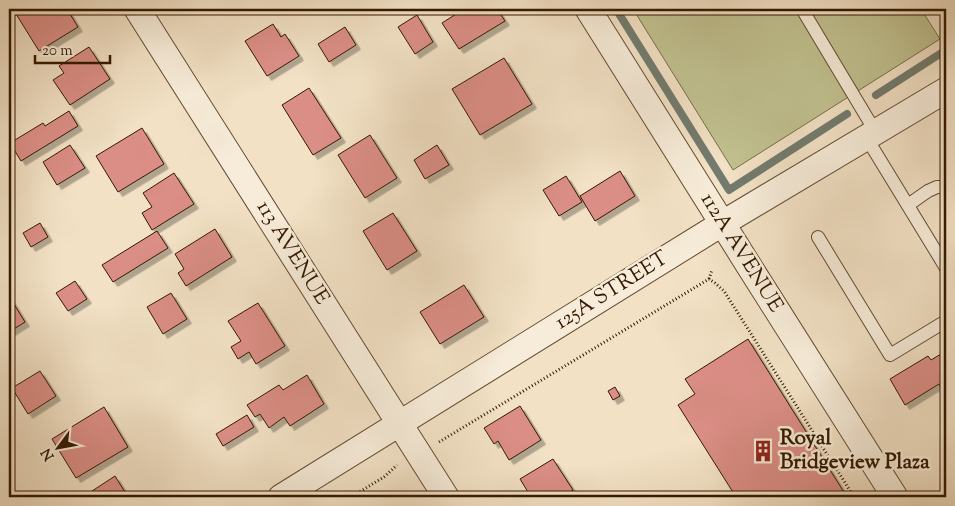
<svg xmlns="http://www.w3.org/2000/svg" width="955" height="506" font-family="'Sorts Mill Goudy',serif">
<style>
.green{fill:#c1c190;stroke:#7a6d48}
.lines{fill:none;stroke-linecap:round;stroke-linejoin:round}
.stream{stroke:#727b6e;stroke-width:8}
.building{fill:#db8e86;stroke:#341900;filter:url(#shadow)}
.lane-casing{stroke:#644b31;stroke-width:14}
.street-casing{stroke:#644b31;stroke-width:27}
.path{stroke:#341900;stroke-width:3;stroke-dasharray:1 2.5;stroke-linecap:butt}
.lane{stroke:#f7ecd9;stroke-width:12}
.street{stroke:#f7ecd9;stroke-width:25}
.labels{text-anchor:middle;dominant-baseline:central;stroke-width:5;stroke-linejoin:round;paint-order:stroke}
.street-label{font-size:21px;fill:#341900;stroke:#f7ecd9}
.poi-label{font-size:21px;font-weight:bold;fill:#341900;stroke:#f7ecd9;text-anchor:start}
</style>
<defs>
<filter id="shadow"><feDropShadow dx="4.5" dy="4.5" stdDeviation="0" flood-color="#0004"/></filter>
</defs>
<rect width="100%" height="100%" fill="#f2e1c5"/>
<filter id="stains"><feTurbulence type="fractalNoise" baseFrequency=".004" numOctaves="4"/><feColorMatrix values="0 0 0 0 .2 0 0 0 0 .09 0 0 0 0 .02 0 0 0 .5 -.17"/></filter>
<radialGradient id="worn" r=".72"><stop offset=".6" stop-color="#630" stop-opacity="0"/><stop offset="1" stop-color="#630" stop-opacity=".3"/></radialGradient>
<path class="green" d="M633 9H921L940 39 733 170Z"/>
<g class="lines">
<g class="stream">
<path d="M616 9 729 190 847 114"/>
<path d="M942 9 946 16"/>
<path d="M876 95 946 50"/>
</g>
</g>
<g class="building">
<path d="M25 9H67L78 27 39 51 16 14Z"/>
<path d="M464 9H497L505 21 459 49 442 23Z"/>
<path d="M417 15 433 42 415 54 398 27Z"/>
<path d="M273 24 281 37 285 34 299 56 267 76 245 41Z"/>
<path d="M345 27 356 45 329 62 318 44Z"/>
<path d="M89 47 110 79 70 105 53 80 64 73 59 66Z"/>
<path d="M504 58 532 104 480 135 452 89Z"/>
<path d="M309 88 341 138 313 155 282 105Z"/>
<path d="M69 111 78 126 21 161 10 143 43 123 45 126Z"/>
<path d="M142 128 164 164 118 192 96 156Z"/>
<path d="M370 135 397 178 365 198 338 155Z"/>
<path d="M70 145 85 168 57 185 43 162Z"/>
<path d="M437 145 449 165 425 179 414 160Z"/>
<path d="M620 171 635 196 595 221 580 196Z"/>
<path d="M174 173 194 204 152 230 142 213 152 207 143 193Z"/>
<path d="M566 176 582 202 559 216 543 190Z"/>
<path d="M393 213 417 251 387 270 363 231Z"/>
<path d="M40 223 48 237 31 247 23 233Z"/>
<path d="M215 229 232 257 186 286 178 273 184 269 175 254Z"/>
<path d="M157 231 168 248 113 282 102 265Z"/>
<path d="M75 281 87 299 68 311 56 293Z"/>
<path d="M464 285 484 317 440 344 420 312Z"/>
<path d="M171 293 187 319 163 334 147 307Z"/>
<path d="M9 296 25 322 9 332Z"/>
<path d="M258 303 285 346 256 364 249 352 238 359 231 347 241 341 228 321Z"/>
<path d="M748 339 847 497H736L678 405 695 394 685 379Z"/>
<path d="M946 351V392L944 393 939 384 905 405 890 379 928 356 931 360Z"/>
<path d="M40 371 56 396 28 414 12 388Z"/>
<path d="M307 375 324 404 290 426 284 417 269 428 260 414 255 417 247 405 279 385 283 390Z"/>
<path d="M615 387 620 396 613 400 608 391Z"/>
<path d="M520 406 541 440 509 460 498 441 494 444 484 428Z"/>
<path d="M104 407 128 447 76 478 52 439Z"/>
<path d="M247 415 254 427 223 446 216 434Z"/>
<path d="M553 459 573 490 562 497H531L520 479Z"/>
<path d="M115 476 128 497H92L89 493Z"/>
</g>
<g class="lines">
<g class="lane-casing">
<g id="lane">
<path d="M802 9 875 131"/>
<path d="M866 137 946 268"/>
<path d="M908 205 928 191 937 187H946"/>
<path d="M818 237 890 355 946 321"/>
</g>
</g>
<g class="street-casing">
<g id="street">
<path d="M137 9 446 497"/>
<path d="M588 9 749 266 895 497"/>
<path d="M281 497 723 223 946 90"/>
</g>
</g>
<g class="path">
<path d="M709 279 712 270"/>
<path d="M439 442 709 279 715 283 724 291 854 497"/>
<path d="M351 497 384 477 397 465"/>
</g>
<use href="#lane" class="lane"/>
<use href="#street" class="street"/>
</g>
<defs>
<g id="building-bare" transform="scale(1.725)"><path d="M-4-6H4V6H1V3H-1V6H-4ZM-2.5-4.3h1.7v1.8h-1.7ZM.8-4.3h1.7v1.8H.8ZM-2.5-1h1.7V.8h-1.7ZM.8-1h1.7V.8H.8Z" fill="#8f2418" stroke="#f7ecd9" stroke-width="2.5" paint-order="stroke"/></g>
</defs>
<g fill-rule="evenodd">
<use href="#building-bare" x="763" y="451"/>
</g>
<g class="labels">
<g class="street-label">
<text transform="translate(292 253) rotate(58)">113 AVENUE</text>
<text transform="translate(741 253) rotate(58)">112A AVENUE</text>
<text transform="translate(612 291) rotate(-32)">125A STREET</text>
</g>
<g class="poi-label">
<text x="780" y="439">Royal<tspan x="780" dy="24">Bridgeview Plaza</tspan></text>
</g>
</g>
<rect width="955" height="506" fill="none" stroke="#f2e1c5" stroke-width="30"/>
<rect x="10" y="10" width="935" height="486" fill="none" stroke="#341900" stroke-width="2.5"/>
<rect x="15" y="15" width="925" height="476" fill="none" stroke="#341900"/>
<g transform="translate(58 448) rotate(238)" stroke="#f7ecd9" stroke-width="4" paint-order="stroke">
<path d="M0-4L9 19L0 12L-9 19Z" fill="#341900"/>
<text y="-8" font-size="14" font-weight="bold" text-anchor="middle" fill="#341900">N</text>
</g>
<path d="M35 55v8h75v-8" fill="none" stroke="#341900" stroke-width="2.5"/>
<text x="42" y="55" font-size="15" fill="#341900" stroke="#f7ecd9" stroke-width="4" paint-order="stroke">20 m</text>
<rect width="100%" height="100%" filter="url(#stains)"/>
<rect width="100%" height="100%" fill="url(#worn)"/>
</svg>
